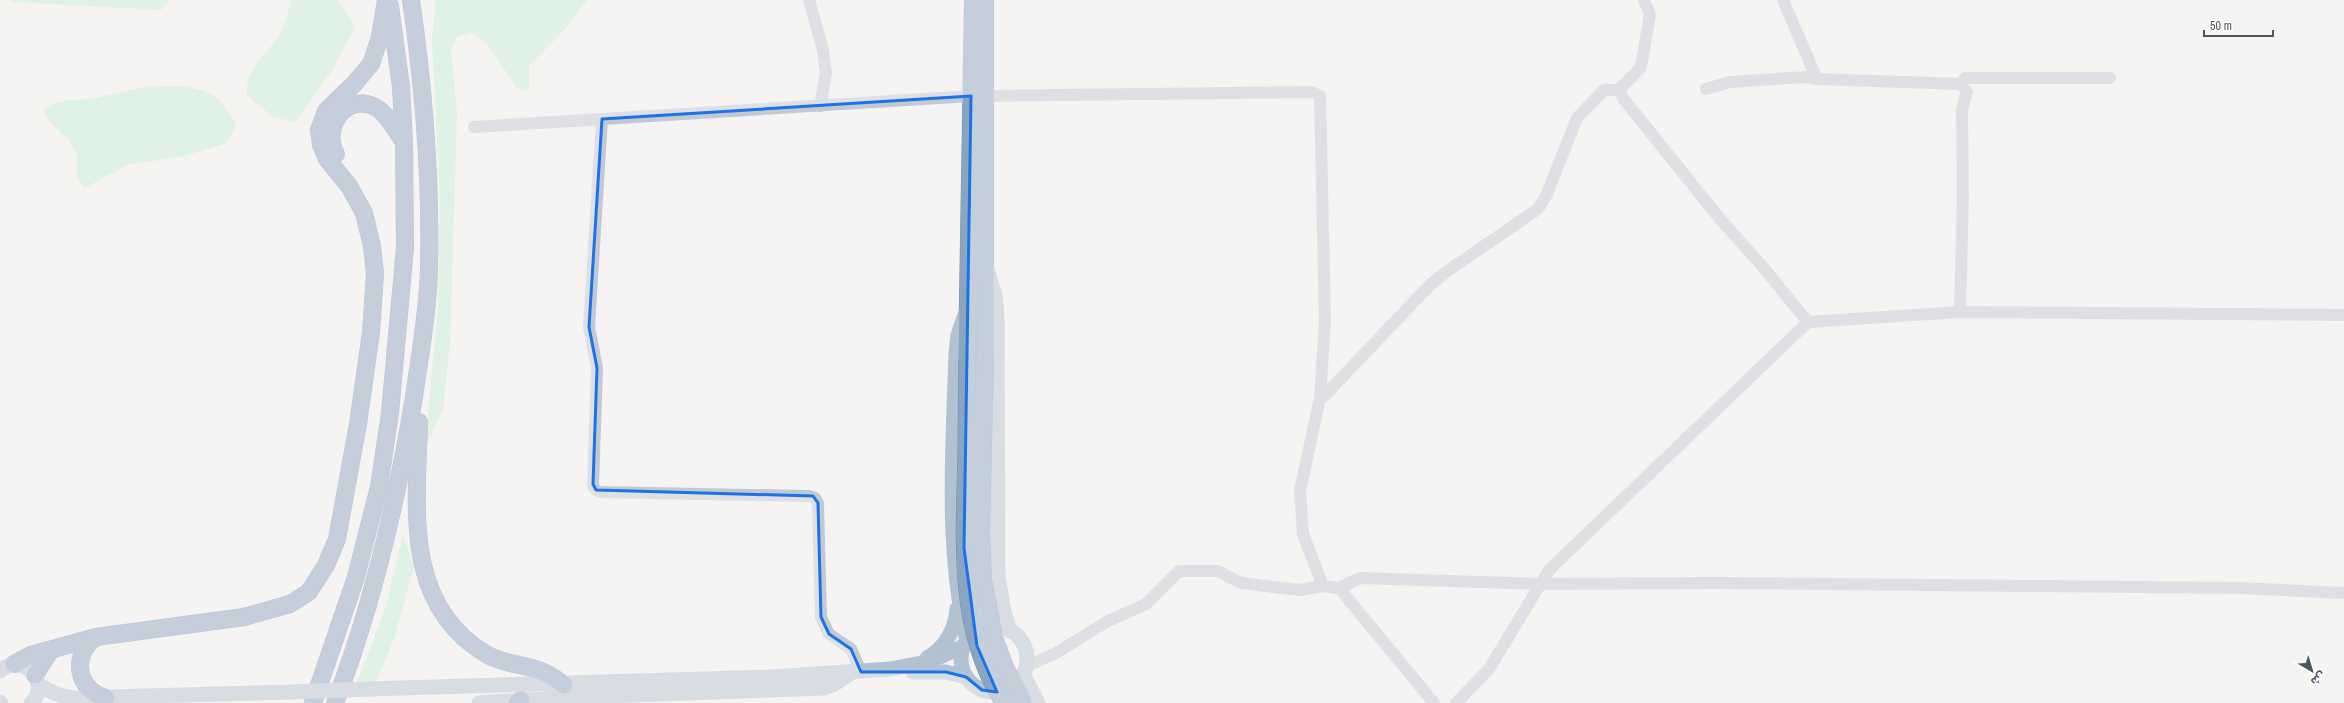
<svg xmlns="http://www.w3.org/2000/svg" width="2344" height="703" font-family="'Archivo Narrow','Noto Sans Arabic',sans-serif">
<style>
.green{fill:#c3f1d5}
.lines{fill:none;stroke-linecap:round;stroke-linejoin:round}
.highway-casing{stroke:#7690ad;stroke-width:18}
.minor{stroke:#c1cad2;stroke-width:12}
.major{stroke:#b3c2d1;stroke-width:15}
.highway{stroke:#8ba5c1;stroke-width:17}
.highway-bridge-casing{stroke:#7690ad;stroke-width:18;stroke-linecap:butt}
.major-bridge{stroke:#b3c2d1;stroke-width:15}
.highway-bridge{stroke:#8ba5c1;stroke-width:17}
.marked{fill:none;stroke:#1a73e8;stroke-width:3;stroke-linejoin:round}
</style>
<rect width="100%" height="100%" fill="#f5f3f3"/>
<g class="green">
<path d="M9 0H170L161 10 13 2Z"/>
<path d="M291 0H338L355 27 331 72 295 122 273 117 247 95C245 64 268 56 281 32 286 23 288 11 291 0Z"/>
<path d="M436 0H587L567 27 529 66V91L518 89 487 44 472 33 457 37 451 48 457 114 450 344 443 409 425 448 438 306 440 200 432 37Z"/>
<path d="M182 86C215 92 218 95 236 124L227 143 184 156 127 165 85 188 77 178V156L69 139 51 124 43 110 52 104 70 100 91 99 144 87Z"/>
<path d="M403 535 414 567 395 636 376 683 356 685 386 607Z"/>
</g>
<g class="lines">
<g class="highway-casing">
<g id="highway">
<path d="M336 154C321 127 347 91 377 108 388 115 396 131 404 142"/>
<path d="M985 357V0"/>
<path d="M967 360 973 0"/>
<path d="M419 422C417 506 402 604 486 654 501 663 519 664 535 669 546 672 555 678 564 685"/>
<path d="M96 637C71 654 76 690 106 698"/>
<path d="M14 664 31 655 96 637 244 617 290 604 309 592 326 565 337 539 358 424 371 332 375 274 372 246 364 213 349 186 327 159 321 145 319 130 326 111 354 84 371 64 380 37 386 0"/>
<path d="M35 675 50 651"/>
<path d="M313 703 356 577 379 487 390 413 405 248 404 142 401 87 390 6"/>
<path d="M335 703C373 604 397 501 414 397 420 355 428 311 429 269 431 179 424 89 411 0"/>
<path d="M517 703 521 700"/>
</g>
</g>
<g class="minor">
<path d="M809 0 823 50 826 73 820 106"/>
<path d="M1783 0 1817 79 1961 84 1967 92 1962 109 1963 194 1960 312"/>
<path d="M1961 84 1965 78H2110"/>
<path d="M1706 89 1730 82 1806 77 1817 79"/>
<path d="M1619 90 1622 97 1720 219 1762 266 1808 322"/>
<path d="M984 96 1312 92 1320 96 1325 321 1320 398 1300 491 1303 534 1323 586"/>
<path d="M602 119 589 327 597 368 593 486 596 490 600 492 809 496 815 498 818 503 821 617 829 634 851 649 861 672"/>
<path d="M474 127 971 96"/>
<path d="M1320 398 1325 395 1429 286 1446 272 1538 209 1546 196 1577 118 1604 90H1619L1641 67 1650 14 1644 0"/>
<path d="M1339 588 1434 703"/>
<path d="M1025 667 1056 653 1108 621 1146 604 1179 571H1218L1241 583 1300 590 1323 586 1339 588 1360 578 1540 584 1715 583 2241 588 2344 593"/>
<path d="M1456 703 1489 669 1549 570 1808 322 1960 312 2344 315"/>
</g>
<g class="major">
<path d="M986 267 995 295 997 318 998 576 1004 612 1010 631"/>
<path d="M966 312 958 335 956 353C953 448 945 548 967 641"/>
<circle cx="994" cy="659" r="33"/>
<path d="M927 658C946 647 955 631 957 609"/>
<path d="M0 671C22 651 53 683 31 703"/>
<path d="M913 672H946L966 677"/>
<path d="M1023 674 1038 703"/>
<path d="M38 685 56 694 72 698 292 692"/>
<path d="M368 689 772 677 890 669 931 661 964 646"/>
<path d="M0 702 1 703"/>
<path d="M479 703 576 697 824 688 833 685 851 673"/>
</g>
<use href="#highway" class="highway"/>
<g class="highway-bridge-casing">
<g id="highway-bridge">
<path d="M985 357 981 532 983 580 994 637 1005 667 1023 703"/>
<path d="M967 360C967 397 967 433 966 470 964 549 959 633 1004 703"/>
</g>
</g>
<path class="major-bridge" d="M292 692 368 689"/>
<use href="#highway-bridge" class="highway-bridge"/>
</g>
<path d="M0 0H2344V703H0ZM971 96 964 548 977 646 997 692 982 690 966 677 946 672H861L851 649 829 634 821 617 818 503 813 496 596 490 593 484 597 368 589 327 602 119Z" fill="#f5f3f3" fill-opacity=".55" fill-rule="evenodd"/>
<path class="marked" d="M971 96 964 548 977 646 997 692 982 690 966 677 946 672H861L851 649 829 634 821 617 818 503 813 496 596 490 593 484 597 368 589 327 602 119Z"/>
<g transform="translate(2312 671) rotate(142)" stroke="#ffffff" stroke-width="3" paint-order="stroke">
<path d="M0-3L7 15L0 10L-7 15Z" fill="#4a5661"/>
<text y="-6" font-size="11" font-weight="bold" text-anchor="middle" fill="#4a5661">ش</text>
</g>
<path d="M2204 30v6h69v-6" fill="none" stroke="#4a5661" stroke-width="2"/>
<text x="2210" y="30" font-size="12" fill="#4a5661" stroke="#ffffff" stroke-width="3" paint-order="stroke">50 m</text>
</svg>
